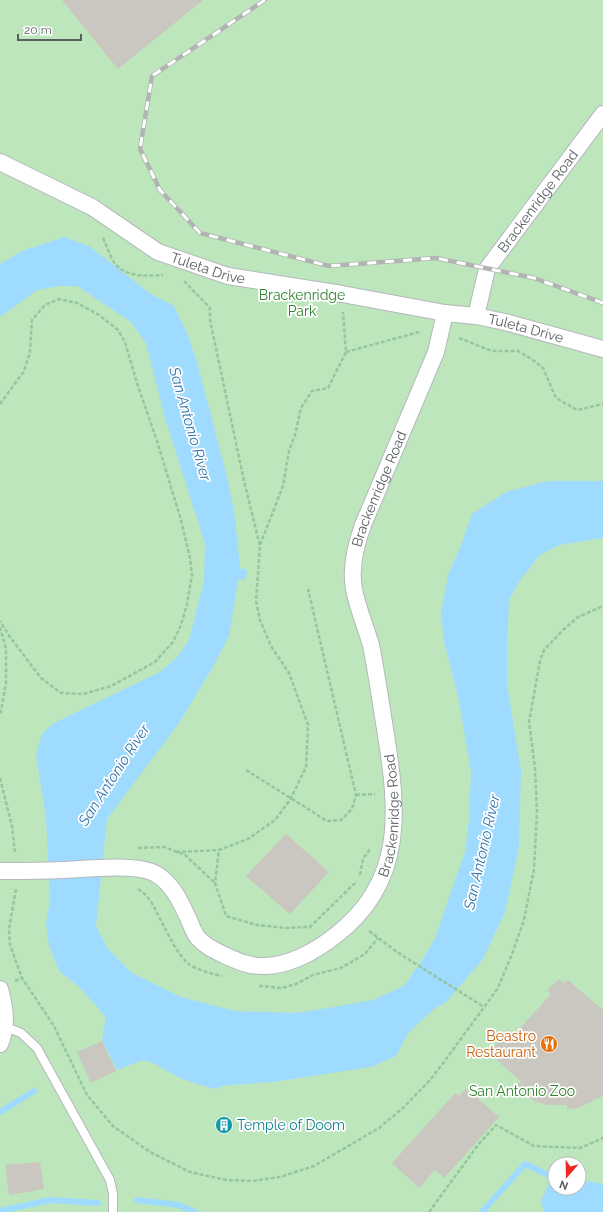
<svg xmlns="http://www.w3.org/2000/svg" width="603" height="1212" font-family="Raleway,sans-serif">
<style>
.green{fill:#bee6bc;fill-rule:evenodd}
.water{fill:#9fdbff}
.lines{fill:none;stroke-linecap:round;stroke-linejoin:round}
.stream{stroke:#9fdbff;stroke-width:6}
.building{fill:#cac6c0}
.lane-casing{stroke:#b4b8bc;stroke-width:10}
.street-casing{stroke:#b4b8bc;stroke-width:18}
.path{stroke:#94c7a0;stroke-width:2.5;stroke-dasharray:4 2;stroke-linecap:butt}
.lane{stroke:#fff;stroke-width:8}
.street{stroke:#fff;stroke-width:16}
.rail-casing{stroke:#b2b3b3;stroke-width:4.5}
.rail{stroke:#fff;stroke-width:3;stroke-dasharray:9;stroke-linecap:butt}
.labels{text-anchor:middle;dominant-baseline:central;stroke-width:3.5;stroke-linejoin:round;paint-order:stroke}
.street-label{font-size:14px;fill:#595e62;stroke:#fff}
.park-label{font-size:14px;fill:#318330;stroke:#fff}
.food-label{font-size:14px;fill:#c56008;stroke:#fff;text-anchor:end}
.culture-label{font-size:14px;fill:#0d838f;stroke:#fff;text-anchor:start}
.water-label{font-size:15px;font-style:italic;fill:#3677ac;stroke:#fff}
</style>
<rect width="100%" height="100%" fill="#edeae1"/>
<path class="green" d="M0 0H603V1212H0ZM555 1164H579V1188H555Z"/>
<g class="water">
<path d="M64 237 89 246 152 295 173 305 187 333 197 362 228 481 235 517 240 568 247 570 246 579 238 580 229 636 213 667 179 723 107 819 96 926 108 949 132 973 181 997 235 1011 296 1013 334 1007 373 1000 404 986 423 959 435 938 465 852 469 820 471 771 458 696 444 642 441 613 448 575 460 548 472 514 506 492 548 481H603V538L559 545 540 555 520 580 509 600 507 649V684L521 770 519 847 505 912 483 959 446 1002 434 1009 408 1033 396 1056 371 1067 273 1082 228 1085 213 1089 182 1079 172 1074 155 1064 143 1060 117 1070 102 1040 106 1017 78 986 59 971 49 946 46 924 50 899 46 818 36 754 42 734 54 723 160 672 178 656 189 640 204 580 205 544 165 418 146 343 131 322 77 286H59L37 290 0 317V264L22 251Z"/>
<path d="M551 1179H555V1188H579V1180L599 1183 603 1185V1212H544L541 1201Z"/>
</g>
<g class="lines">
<g class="stream">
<path d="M0 1112 34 1091"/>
<path d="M137 1200 178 1205 195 1212"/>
<path d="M0 1211 50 1200 98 1203"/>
<path d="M482 1212 525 1164 555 1178"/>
</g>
</g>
<g class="building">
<path d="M62 0H203L118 69Z"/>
<path d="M286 834 329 872 290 914 246 876Z"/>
<path d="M559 979 563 983 568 980 603 1010V1096L578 1108 567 1109V1105H547L534 1101 515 1088 521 1081 489 1053 508 1029 514 1035 551 994 547 990Z"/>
<path d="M102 1041 116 1071 91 1083 77 1052Z"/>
<path d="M466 1088 499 1117 444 1178 435 1170 419 1188 392 1163 455 1093 459 1096Z"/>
<path d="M40 1162 44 1189 9 1195 5 1165Z"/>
</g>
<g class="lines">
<g class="lane-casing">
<path id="lane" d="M6 1027 21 1033 37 1048 110 1180 113 1194V1212"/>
</g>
<g class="street-casing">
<g id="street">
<path id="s1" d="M0 162 92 207 158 252 228 276 342 294 445 313 476 316 505 322 603 349"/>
<path id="s2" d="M476 316 487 269 603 114"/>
<path id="s3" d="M0 871C21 871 41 871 62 870 85 869 137 863 156 874 173 884 181 903 189 920 192 927 194 933 198 938 206 947 216 951 226 956 238 961 248 966 261 966 288 967 316 951 336 935 405 882 398 811 386 735 381 705 377 675 371 645 366 628 359 611 355 594 349 571 355 547 363 525L436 352 445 313"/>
<path d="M0 989C5 1007 8 1026 0 1044"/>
</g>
</g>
<g class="path">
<path d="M103 238C106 245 109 252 112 259 123 278 144 276 163 275"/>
<path d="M184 281 210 308V320L244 481 260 546 256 601 260 620 271 646 289 673 308 725 306 767 290 800 275 820 248 839 219 850 215 883 226 916 257 925 286 928 310 927 357 881"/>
<path d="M459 338 492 351H518L530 358 543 368 556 398 577 410 603 404"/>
<path d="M346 352 419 332"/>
<path d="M0 404 24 371 30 352 32 320 45 305 59 299 77 303 99 315 118 330 125 342 138 386 157 441 181 520 190 558 192 575 187 604 181 625 173 642 155 662 111 686 83 694 61 693 41 678 10 637 0 621"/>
<path d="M260 545 283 486 289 451 295 435 301 408 312 391 328 388 346 352 343 312"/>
<path d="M0 627 6 649V683L0 716"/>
<path d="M246 770 327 821 341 820 352 809 356 795 308 589"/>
<path d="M0 778 12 826 15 852"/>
<path d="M356 795 375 794"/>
<path d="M138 848 164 847 185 855 215 883"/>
<path d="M176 852 219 850"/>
<path d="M360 875 363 859 370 849"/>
<path d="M16 889 9 929 10 945 22 978"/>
<path d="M138 889C147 894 153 904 157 913 164 926 178 957 190 965 198 970 212 974 222 976"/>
<path d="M369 931 397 952 484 1007"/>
<path d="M15 981 22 978 54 1026 87 1095 113 1126 150 1152 190 1172 226 1180 252 1181 280 1177 314 1166 379 1128 404 1107 430 1080 444 1062 498 988 512 954 524 920 534 869 537 813 535 768 529 722 540 661 544 650 563 630 578 617 603 606"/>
<path d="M259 986 282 988 296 984 313 975 341 968 365 954 378 938"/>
<path d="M429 1212 478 1145 496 1125 534 1146 580 1148 603 1138"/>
</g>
<use href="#lane" class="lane"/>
<use href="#street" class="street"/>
<g class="rail-casing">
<path id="rail" d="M265 0 152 76 140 149 160 190 200 233 329 266 436 258 534 278 603 303"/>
</g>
<use href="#rail" class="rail"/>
</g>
<defs>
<g id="restaurant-disc" transform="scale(0.9)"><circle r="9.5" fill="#e8710a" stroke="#fff"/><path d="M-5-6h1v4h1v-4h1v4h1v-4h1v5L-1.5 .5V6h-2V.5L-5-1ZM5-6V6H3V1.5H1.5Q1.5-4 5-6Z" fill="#fff"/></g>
<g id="building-disc" transform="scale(0.9)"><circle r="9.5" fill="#0f9aa8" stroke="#fff"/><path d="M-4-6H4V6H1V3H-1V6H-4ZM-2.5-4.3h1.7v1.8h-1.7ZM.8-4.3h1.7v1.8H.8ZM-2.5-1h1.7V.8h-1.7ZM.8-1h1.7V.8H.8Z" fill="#fff"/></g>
</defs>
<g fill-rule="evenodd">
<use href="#restaurant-disc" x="549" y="1044"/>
<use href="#building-disc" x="224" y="1125"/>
</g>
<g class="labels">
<g class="street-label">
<text stroke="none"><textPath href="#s2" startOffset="133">Brackenridge Road</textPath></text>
<text stroke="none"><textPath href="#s1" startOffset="235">Tuleta Drive</textPath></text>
<text stroke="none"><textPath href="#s1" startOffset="559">Tuleta Drive</textPath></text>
<text stroke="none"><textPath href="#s3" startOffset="861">Brackenridge Road</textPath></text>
<text stroke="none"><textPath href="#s3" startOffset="525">Brackenridge Road</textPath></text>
</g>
<g class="park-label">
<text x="302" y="295">Brackenridge<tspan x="302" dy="16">Park</tspan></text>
<text x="522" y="1091">San Antonio Zoo</text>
</g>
<g class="food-label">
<text x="536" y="1036">Beastro<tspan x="536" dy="16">Restaurant</tspan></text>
</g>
<g class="culture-label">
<text x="237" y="1125">Temple of Doom</text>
</g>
<g class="water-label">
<text transform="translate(190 424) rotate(74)">San Antonio River</text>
<text transform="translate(114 775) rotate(-57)">San Antonio River</text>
<text transform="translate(482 852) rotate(-77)">San Antonio River</text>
</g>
</g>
<g transform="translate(567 1176) rotate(200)"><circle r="19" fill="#ffffff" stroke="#bdbfc0"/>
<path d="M0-3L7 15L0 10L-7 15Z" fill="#ef2825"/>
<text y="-6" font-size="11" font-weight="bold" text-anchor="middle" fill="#595e62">N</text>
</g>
<path d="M18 34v6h63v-6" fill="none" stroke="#595e62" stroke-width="2"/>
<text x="24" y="34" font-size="12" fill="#595e62" stroke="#ffffff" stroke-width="3" paint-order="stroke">20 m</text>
</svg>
